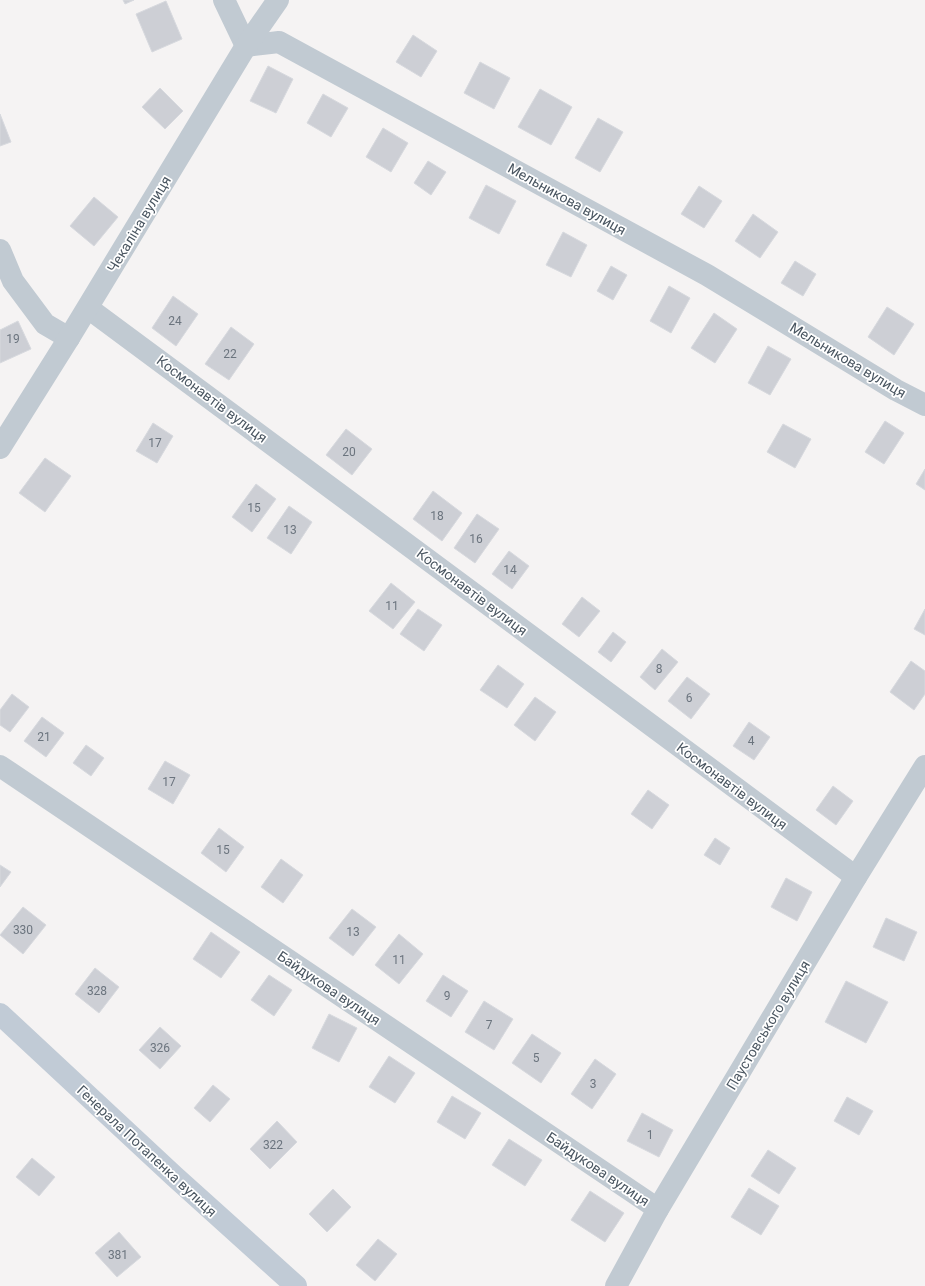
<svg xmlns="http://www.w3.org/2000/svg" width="925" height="1286" font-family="Roboto,sans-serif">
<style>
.building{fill:#cdcfd5;stroke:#d7d9de}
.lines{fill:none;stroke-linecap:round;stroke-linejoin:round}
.minor{stroke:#c1cad2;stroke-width:22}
.secondary{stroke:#c1cbd6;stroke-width:22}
.labels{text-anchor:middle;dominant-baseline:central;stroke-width:3.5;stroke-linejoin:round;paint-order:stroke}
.number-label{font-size:12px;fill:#6b747e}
.street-label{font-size:14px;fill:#4a5661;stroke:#fff}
</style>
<rect width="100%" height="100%" fill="#f5f3f3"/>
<g class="building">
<path d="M123 0H134L125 4Z"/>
<path d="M166 1 182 39 152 52 136 14Z"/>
<path d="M413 35 437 51 421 77 396 62Z"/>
<path d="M480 62 510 78 494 109 464 93Z"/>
<path d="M268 66 293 79 276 113 250 101Z"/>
<path d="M160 88 183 111 165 129 142 107Z"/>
<path d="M540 89 572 107 551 145 518 127Z"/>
<path d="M323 94 348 108 331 137 307 123Z"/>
<path d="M0 114 11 142 0 146Z"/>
<path d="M598 118 623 132 600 172 575 158Z"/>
<path d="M383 128 408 143 391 172 366 157Z"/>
<path d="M428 161 446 172 431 195 414 183Z"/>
<path d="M486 185 516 201 499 234 469 218Z"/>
<path d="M699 186 722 201 704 228 681 214Z"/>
<path d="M94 197 118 217 94 246 70 226Z"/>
<path d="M753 214 778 232 760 258 735 241Z"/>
<path d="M563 232 587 245 571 277 546 265Z"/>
<path d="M795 261 816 274 803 296 781 283Z"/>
<path d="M611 266 627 275 613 300 597 291Z"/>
<path d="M669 286 690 298 671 333 650 321Z"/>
<path d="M173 296 198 314 176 346 152 328Z"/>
<path d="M887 307 914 324 894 355 868 337Z"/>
<path d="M714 313 737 329 715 363 691 348Z"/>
<path d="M18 321 31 349 0 363V330Z"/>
<path d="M231 327 254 344 229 380 205 364Z"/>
<path d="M768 346 791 359 770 395 748 383Z"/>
<path d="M885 421 904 433 884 464 865 452Z"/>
<path d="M153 423 173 436 157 463 136 451Z"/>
<path d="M783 424 811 439 795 468 767 452Z"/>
<path d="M346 429 372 449 352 475 326 455Z"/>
<path d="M45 458 71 476 45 512 19 493Z"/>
<path d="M925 469V490L916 484Z"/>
<path d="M256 484 276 499 252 532 232 517Z"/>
<path d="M433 491 462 513 442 541 413 519Z"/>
<path d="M289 506 312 522 291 554 267 538Z"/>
<path d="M477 514 499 529 475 563 454 548Z"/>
<path d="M509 551 529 566 512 589 492 574Z"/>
<path d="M391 583 415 602 393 629 369 611Z"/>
<path d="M582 597 600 611 579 637 562 624Z"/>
<path d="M418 609 442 625 424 651 400 634Z"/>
<path d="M925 609V635L914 629Z"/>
<path d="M613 632 626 642 611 662 598 652Z"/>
<path d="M662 649 678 662 655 690 640 677Z"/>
<path d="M911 661 925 671V694L914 710 890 692Z"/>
<path d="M498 665 524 684 507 708 480 690Z"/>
<path d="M687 677 710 694 691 719 668 701Z"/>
<path d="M12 694 29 707 10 732 0 725V710Z"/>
<path d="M535 697 556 712 535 741 514 725Z"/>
<path d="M42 717 64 733 46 757 24 741Z"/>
<path d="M749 722 770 737 754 760 733 746Z"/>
<path d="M86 745 104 758 91 776 73 763Z"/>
<path d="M165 761 190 775 173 804 148 789Z"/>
<path d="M833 786 853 801 836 825 816 810Z"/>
<path d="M648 790 669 805 652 829 631 814Z"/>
<path d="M219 828 244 847 226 872 201 853Z"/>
<path d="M715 838 730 848 720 865 704 855Z"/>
<path d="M281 859 303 875 283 903 261 887Z"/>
<path d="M0 865 11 872 0 887Z"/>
<path d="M786 878 812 892 797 921 771 907Z"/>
<path d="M23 907 46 925 23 954 0 935Z"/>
<path d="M352 909 376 927 353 956 329 938Z"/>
<path d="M886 918 917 932 904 961 873 947Z"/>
<path d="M211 932 240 952 221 978 193 959Z"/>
<path d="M399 934 423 954 399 984 375 965Z"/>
<path d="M95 968 119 987 99 1013 75 994Z"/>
<path d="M269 975 292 990 274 1016 251 1000Z"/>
<path d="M443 975 468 991 451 1017 426 1001Z"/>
<path d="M846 981 888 1002 866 1043 825 1022Z"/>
<path d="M484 1001 513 1019 494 1050 465 1032Z"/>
<path d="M329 1014 357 1028 339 1062 312 1048Z"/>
<path d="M160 1027 181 1046 160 1069 139 1050Z"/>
<path d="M532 1034 561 1053 541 1083 512 1063Z"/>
<path d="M389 1056 415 1073 395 1103 369 1087Z"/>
<path d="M595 1059 616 1074 592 1109 571 1094Z"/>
<path d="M213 1085 230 1099 210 1122 194 1108Z"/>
<path d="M452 1096 481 1113 465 1139 437 1122Z"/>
<path d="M847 1097 873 1111 859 1135 834 1121Z"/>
<path d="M642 1113 673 1130 659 1157 627 1141Z"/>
<path d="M277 1121 297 1142 270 1169 250 1149Z"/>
<path d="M509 1139 542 1160 525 1186 492 1165Z"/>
<path d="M768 1150 796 1168 779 1194 751 1176Z"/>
<path d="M32 1158 55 1177 39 1196 16 1177Z"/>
<path d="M749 1188 779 1206 761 1235 731 1217Z"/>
<path d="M333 1189 351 1207 327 1232 309 1214Z"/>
<path d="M590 1191 624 1213 605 1242 571 1220Z"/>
<path d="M119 1232 141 1257 117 1277 95 1253Z"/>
<path d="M378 1239 397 1254 375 1281 356 1265Z"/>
</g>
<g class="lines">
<g class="minor">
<path d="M224 0 246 46 279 42 707 275 896 390 925 405"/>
<path d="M0 250 13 281 45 324 69 338"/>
<path d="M88 308 856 877"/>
<path d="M0 448 69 338 246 46 278 0"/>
<path d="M0 766 658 1209"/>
<path d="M616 1286 658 1209 856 877 925 766"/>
</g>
<path class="secondary" d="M0 1014 174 1176 296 1286"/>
</g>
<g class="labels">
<g class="number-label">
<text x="175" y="321">24</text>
<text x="13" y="339">19</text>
<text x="230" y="354">22</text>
<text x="155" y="443">17</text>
<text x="349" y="452">20</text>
<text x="254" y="508">15</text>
<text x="437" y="516">18</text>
<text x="290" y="530">13</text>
<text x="476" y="539">16</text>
<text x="510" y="570">14</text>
<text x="392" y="606">11</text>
<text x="659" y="669">8</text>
<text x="689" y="698">6</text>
<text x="44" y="737">21</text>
<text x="751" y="741">4</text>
<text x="169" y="782">17</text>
<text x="223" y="850">15</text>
<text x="23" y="930">330</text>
<text x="353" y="932">13</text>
<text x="399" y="960">11</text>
<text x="97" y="991">328</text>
<text x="447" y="996">9</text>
<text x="489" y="1025">7</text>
<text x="160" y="1048">326</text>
<text x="536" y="1058">5</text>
<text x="593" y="1084">3</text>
<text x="650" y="1135">1</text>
<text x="273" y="1145">322</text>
<text x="118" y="1255">381</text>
</g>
<g class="street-label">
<text transform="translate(567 199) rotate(29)">Мельникова вулиця</text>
<text transform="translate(139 224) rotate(-59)">Чекаліна вулиця</text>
<text transform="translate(848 360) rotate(31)">Мельникова вулиця</text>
<text transform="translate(212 399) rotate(37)">Космонавтів вулиця</text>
<text transform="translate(472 592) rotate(37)">Космонавтів вулиця</text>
<text transform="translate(732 786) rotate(37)">Космонавтів вулиця</text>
<text transform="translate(329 988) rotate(34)">Байдукова вулиця</text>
<text transform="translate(768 1025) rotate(-59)">Паустовського вулиця</text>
<text transform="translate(147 1151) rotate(43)">Генерала Потапенка вулиця</text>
<text transform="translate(598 1169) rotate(34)">Байдукова вулиця</text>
</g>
</g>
</svg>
